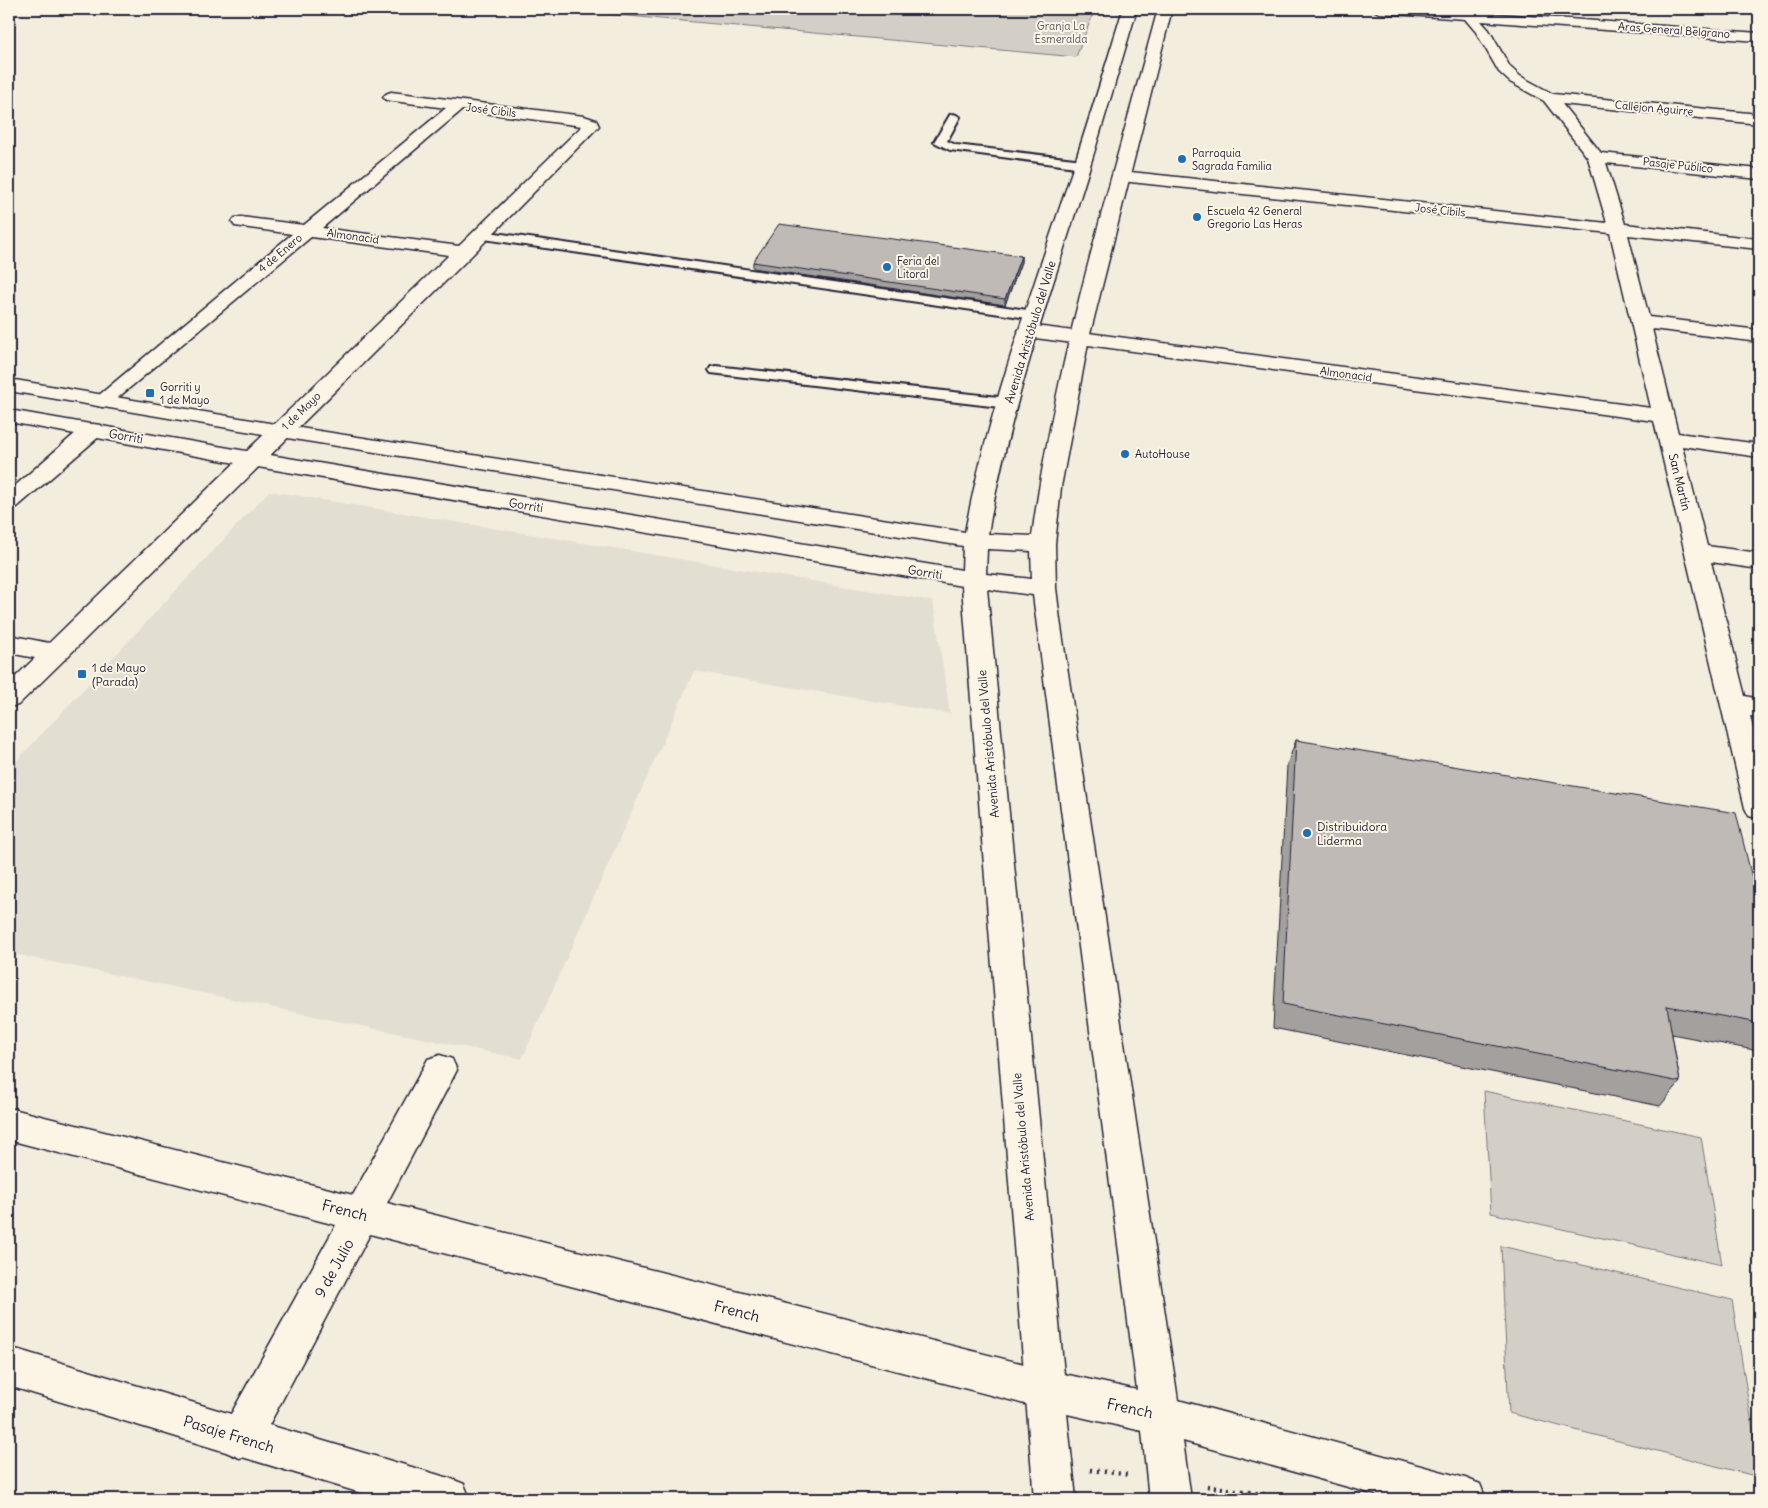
<svg xmlns="http://www.w3.org/2000/svg" width="1768" height="1508" font-family="Delius,sans-serif">
<style>
.built{fill:#e3ded2}
.green{fill:#d4cfc6;stroke:#7b7880}
.lines{fill:none;stroke-linecap:round;stroke-linejoin:round}
.service-casing{stroke:#22223b;stroke-width:4}
.minor-casing{stroke:#22223b;stroke-width:3}
.secondary-casing{stroke:#22223b;stroke-width:3}
.path{stroke:#22223b;stroke-width:4.5;stroke-dasharray:2 5;stroke-linecap:butt}
.service{fill:#fcf5e5;fill-rule:evenodd}
.minor{fill:#fcf5e5;fill-rule:evenodd}
.secondary{fill:#fcf5e5;fill-rule:evenodd}
.wall{fill:#a4a09d;stroke:#22223b}
.shaded-wall{fill:#86827f;stroke:#22223b}
.building{fill:#bfbab6;stroke:#22223b}
.poi-dot{fill:#1f6fb2;stroke:#fcf5e5;stroke-width:2}
.labels{text-anchor:middle;dominant-baseline:central;stroke-width:4;stroke-linejoin:round;paint-order:stroke}
.far-park-label{font-size:11px;fill:#575665;stroke:#fcf5e5}
.far-street-label{font-size:11px;fill:#22223b;stroke:#fcf5e5}
.far-poi-label{font-size:11px;fill:#22223b;stroke:#fcf5e5;text-anchor:start}
.street-label{font-size:12px;fill:#22223b;stroke:#fcf5e5}
.poi-label{font-size:12px;fill:#22223b;stroke:#fcf5e5;text-anchor:start}
.near-street-label{font-size:15px;fill:#22223b;stroke:#fcf5e5}
</style>
<rect width="100%" height="100%" fill="#f3edde"/>
<filter id="ink" filterUnits="userSpaceOnUse"><feTurbulence type="fractalNoise" baseFrequency=".02" numOctaves="2"/><feDisplacementMap in="SourceGraphic" scale="10" xChannelSelector="R" yChannelSelector="G"/><feConvolveMatrix kernelMatrix="1 2 1 2 8 2 1 2 1" color-interpolation-filters="sRGB"/></filter>
<g filter="url(#ink)">
<path class="built" d="M269 491 933 601 950 714 694 671 522 1059 9 953V769Z"/>
<g class="green">
<path d="M552 9H1095L1076 57Z"/>
<path d="M1484 1091 1701 1137 1722 1265 1491 1213Z"/>
<path d="M1501 1246 1732 1300 1759 1467V1477L1509 1413Z"/>
</g>
<g class="lines">
<g class="service-casing">
<g id="service">
<path d="M954 114 960 117 947 141 956 145 1083 160 1089 164 1083 168 950 150 934 142 950 115Z"/>
<path d="M482 231 1034 311 1041 315 1034 319 477 238 476 235Z"/>
<path d="M716 366 1008 398 1013 400 1016 403 1013 406 1008 408 711 373 709 370 711 367Z"/>
</g>
</g>
<g class="minor-casing">
<g id="minor">
<path d="M1372 9H1431L1759 33V41L1481 21 1489 30 1510 67 1520 76 1553 94 1759 114V124L1562 104 1601 153 1759 169V179L1606 163 1625 224 1759 239V249L1628 235 1649 317 1759 330V342L1652 329 1678 433 1759 444V457L1682 446 1707 546 1759 553V569L1711 562 1745 696 1759 699V717L1750 716 1759 753V819L1749 816 1745 808 1654 421 1028 337 1021 335 1018 331 1021 327 1028 325 1651 408 1610 233 1121 181 1115 180 1113 176 1115 172 1121 171 1607 223 1588 158 1544 101 1510 82 1499 72 1476 32 1465 19 1379 13Z"/>
<path d="M391 92 584 116 596 120 599 126 471 256 65 659 18 705 9 707V683L35 658 9 653V635L49 643 449 255 311 237 109 405 102 407 95 405 92 401 292 234 235 226 232 222 235 218 241 217 304 225 446 108 386 100 383 97 386 94ZM462 110 582 126 459 246 322 228Z"/>
<path d="M93 424 101 425 104 430 101 435 17 507 9 509V491L85 425Z"/>
<path d="M440 1055 452 1059 457 1070 387 1203 1044 1369 1058 1375 1064 1389 1058 1403 1044 1409 370 1234 269 1425 449 1478 464 1484 470 1499H381L242 1457 240 1458 226 1452 9 1386V1347L231 1414 336 1225 9 1140V1108L353 1195 428 1059Z"/>
</g>
</g>
<g class="secondary-casing">
<path id="secondary" d="M1123 9H1137C1118 72 1100 135 1080 198 1045 309 1007 420 988 534L1032 536C1056 357 1111 183 1158 9H1172L1089 338 1061 487 1055 544 1056 588 1060 620 1178 1400 1465 1478 1480 1484 1486 1499H1391L1183 1441 1191 1499H1149L1142 1431 1067 1414 1076 1499H1034L962 586 252 466 9 422V410L252 452 962 570 963 546 281 437 9 391V379L281 425 965 532C986 420 1025 312 1061 204 1083 140 1103 74 1123 9ZM987 549 1031 551 1032 579 986 574ZM987 589 1033 595 1137 1390 1064 1374Z"/>
</g>
<g class="path">
<path d="M1090 1470 1131 1475"/>
<path d="M1207 1486 1297 1499"/>
</g>
<use href="#service" class="service"/>
<use href="#minor" class="minor"/>
<use href="#secondary" class="secondary"/>
</g>
<g class="wall">
<path d="M1021 256V262L1005 305 753 268V262Z"/>
<path d="M1296 740 1759 906V1051L1672 1034 1680 1082 1660 1106 1273 1028 1287 765Z"/>
</g>
<path class="shaded-wall" d="M1021 256V262L1005 305V299Z"/>
<g class="building">
<path d="M779 224 1021 256 1005 299 753 262Z"/>
<path d="M1296 740 1736 813 1759 906V1023L1667 1006 1680 1082 1283 1004Z"/>
</g>
</g>
<g class="poi-dot">
<circle cx="1182" cy="159" r="5"/>
<circle cx="1197" cy="217" r="5"/>
<circle cx="887" cy="267" r="5"/>
<rect x="145" y="388" width="10" height="10" rx="2.5"/>
<circle cx="1125" cy="454" r="5"/>
<rect x="77" y="669" width="10" height="10" rx="2.5"/>
<circle cx="1307" cy="833" r="5"/>
</g>
<g class="labels">
<g class="far-park-label">
<text x="1061" y="26">Granja La<tspan x="1061" dy="13">Esmeralda</tspan></text>
</g>
<g class="far-street-label">
<text transform="translate(1674 30) rotate(4)">Aras General Belgrano</text>
<text transform="translate(1654 108) rotate(5)">Callejon Aguirre</text>
<text transform="translate(491 110) rotate(7)">José Cibils</text>
<text transform="translate(1678 165) rotate(6)">Pasaje Publico</text>
<text transform="translate(1440 210) rotate(6)">José Cibils</text>
<text transform="translate(353 236) rotate(8)">Almonacid</text>
<text transform="translate(280 253) rotate(-40)">4 de Enero</text>
<text transform="translate(1346 374) rotate(8)">Almonacid</text>
<text transform="translate(301 411) rotate(-44)">1 de Mayo</text>
</g>
<g class="far-poi-label">
<text x="1192" y="153">Parroquia<tspan x="1192" dy="13">Sagrada Familia</tspan></text>
<text x="1207" y="211">Escuela 42 General<tspan x="1207" dy="13">Gregorio Las Heras</tspan></text>
<text x="897" y="261">Feria del<tspan x="897" dy="13">Litoral</tspan></text>
<text x="160" y="387">Gorriti y<tspan x="160" dy="13">1 de Mayo</tspan></text>
<text x="1135" y="454">AutoHouse</text>
</g>
<g class="street-label">
<text transform="translate(1030 332) rotate(-73)">Avenida Aristóbulo del Valle</text>
<text transform="translate(126 436) rotate(10)">Gorriti</text>
<text transform="translate(1680 482) rotate(76)">San Martín</text>
<text transform="translate(526 505) rotate(9)">Gorriti</text>
<text transform="translate(925 572) rotate(9)">Gorriti</text>
<text transform="translate(988 744) rotate(-95)">Avenida Aristóbulo del Valle</text>
<text transform="translate(1023 1147) rotate(-95)">Avenida Aristóbulo del Valle</text>
</g>
<g class="poi-label">
<text x="92" y="667">1 de Mayo<tspan x="92" dy="14">(Parada)</tspan></text>
<text x="1317" y="826">Distribuidora<tspan x="1317" dy="14">Liderma</tspan></text>
</g>
<g class="near-street-label">
<text transform="translate(345 1210) rotate(14)">French</text>
<text transform="translate(334 1268) rotate(-61)">9 de Julio</text>
<text transform="translate(737 1311) rotate(14)">French</text>
<text transform="translate(1130 1408) rotate(12)">French</text>
<text transform="translate(229 1434) rotate(17)">Pasaje French</text>
</g>
</g>
<rect width="1768" height="1508" fill="none" stroke="#fcf5e5" stroke-width="30"/>
<rect x="15" y="15" width="1738" height="1478" fill="none" stroke="#22223b" stroke-width="2" filter="url(#ink)"/>
</svg>
